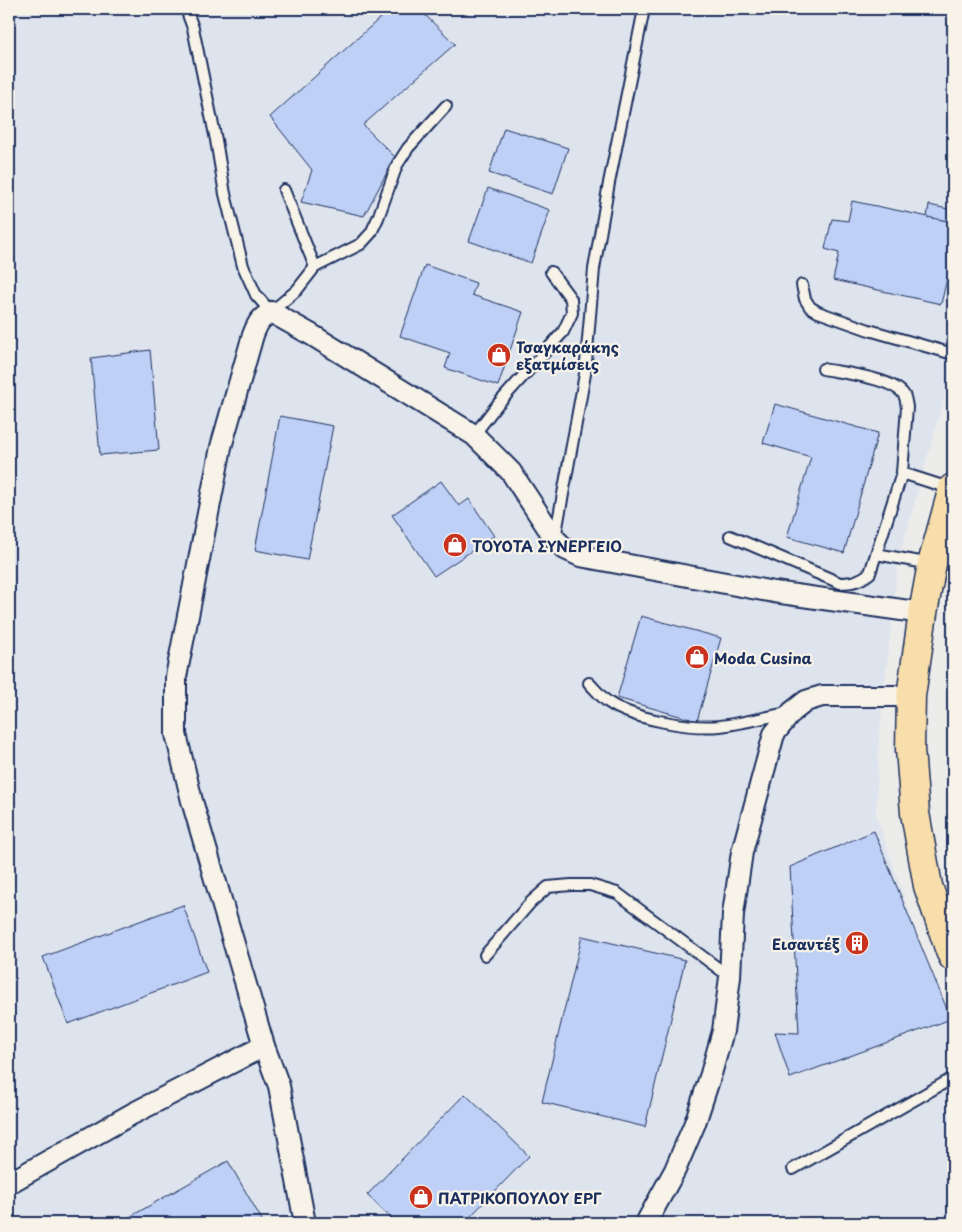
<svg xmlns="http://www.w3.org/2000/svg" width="962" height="1232" font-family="'Playpen Sans',sans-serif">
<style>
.built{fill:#dee4ee}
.building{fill:#bfd0f6;stroke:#1b2f5e}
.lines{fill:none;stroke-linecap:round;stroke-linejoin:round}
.service-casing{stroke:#1b2f5e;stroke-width:14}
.minor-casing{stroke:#1b2f5e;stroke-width:24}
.primary-casing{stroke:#1b2f5e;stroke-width:31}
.service{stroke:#f7f3e8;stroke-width:10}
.minor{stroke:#f7f3e8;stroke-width:20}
.primary{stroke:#f8deab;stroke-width:28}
.labels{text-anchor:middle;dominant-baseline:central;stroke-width:4.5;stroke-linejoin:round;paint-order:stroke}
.poi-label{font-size:15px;font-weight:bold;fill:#1b2f5e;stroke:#f7f3e8;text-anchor:start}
</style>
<rect width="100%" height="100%" fill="#ececeb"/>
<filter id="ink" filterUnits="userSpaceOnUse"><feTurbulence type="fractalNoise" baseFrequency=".02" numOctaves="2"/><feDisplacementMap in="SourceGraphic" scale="10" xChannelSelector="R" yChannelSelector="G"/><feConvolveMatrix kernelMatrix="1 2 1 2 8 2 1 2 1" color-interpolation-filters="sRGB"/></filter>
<g filter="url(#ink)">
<path class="built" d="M9 9H953V366L898 562 879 737 876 815 953 1040V1223H9Z"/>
<g class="building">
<path d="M390 9H419L455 44 363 125 395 157 364 216 301 202 312 170 270 117Z"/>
<path d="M504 128 568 148 553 194 489 173Z"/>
<path d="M488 188 550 210 531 263 469 241Z"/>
<path d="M852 201 953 222V253L941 304 833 280 839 253 825 249 832 219 848 221Z"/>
<path d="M929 205 953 210V222L927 217Z"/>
<path d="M425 265 476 283 472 295 523 312 498 386 445 368 450 353 400 336Z"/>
<path d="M150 350 159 450 100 455 91 358Z"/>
<path d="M775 404 878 433 844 553 787 537 811 457 763 443Z"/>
<path d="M280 416 333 426 307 560 255 550Z"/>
<path d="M441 481 459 506 469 499 494 536 434 576 392 515Z"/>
<path d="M641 616 721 638 697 721 617 698Z"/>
<path d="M874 831 951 1019 790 1078 775 1032 799 1033 790 867Z"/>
<path d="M183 905 207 972 68 1024 43 957Z"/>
<path d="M582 936 685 960 645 1127 542 1102Z"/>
<path d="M465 1094 529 1156 464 1223H396L367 1195Z"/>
<path d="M228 1161 262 1220 256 1223H119Z"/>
</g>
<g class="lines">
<g class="service-casing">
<g id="service">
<path d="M186 9 193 28 216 140 225 194 243 266 256 295 271 312 297 290 315 267 361 244 371 233 378 218 397 165 408 148 446 106"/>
<path d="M284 190 315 267"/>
<path d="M802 285 805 299 810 307 818 312 869 330 953 354"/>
<path d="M823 369C843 373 893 378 904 395 906 398 906 403 907 407L902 473"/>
<path d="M474 435 497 405 563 332 572 313 571 299 551 272"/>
<path d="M730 536 840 583C852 583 860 581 870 573L902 473 952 489"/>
<path d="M555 538 585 374 594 269 609 183 644 9"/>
<path d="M876 554 931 564"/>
<path d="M589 683C595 689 601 697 608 702 632 719 691 729 720 726 743 723 766 717 788 713"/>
<path d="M485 955 531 902 548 887 571 885H590L617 893 730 977"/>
<path d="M793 1169 953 1078"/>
</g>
</g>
<g class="minor-casing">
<g id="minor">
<path d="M9 1183 132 1114 264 1046"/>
<path d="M305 1223 279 1086 264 1046 192 801 176 734V677L221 447 253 335C258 322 260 319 271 312L312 335 474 435 511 472 555 539 565 549 580 556 774 592 923 613"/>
<path d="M646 1223 675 1170 695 1123 711 1074 723 1031 730 977 733 914 742 852 774 734 792 712 806 701 822 696H911"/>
</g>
</g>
<g class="primary-casing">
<path id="primary" d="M953 488 932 564 923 613 911 696 910 749 915 813 928 886 950 951 953 957"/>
</g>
<use href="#service" class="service"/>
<use href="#minor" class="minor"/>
<use href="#primary" class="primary"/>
</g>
</g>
<defs>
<g id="shop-disc" transform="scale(1.25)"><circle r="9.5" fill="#c8321e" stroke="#f7f3e8"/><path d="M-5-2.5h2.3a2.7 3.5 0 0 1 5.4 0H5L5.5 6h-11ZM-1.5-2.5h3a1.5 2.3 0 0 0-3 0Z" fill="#fff"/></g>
<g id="building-disc" transform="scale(1.25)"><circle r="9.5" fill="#c8321e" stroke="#f7f3e8"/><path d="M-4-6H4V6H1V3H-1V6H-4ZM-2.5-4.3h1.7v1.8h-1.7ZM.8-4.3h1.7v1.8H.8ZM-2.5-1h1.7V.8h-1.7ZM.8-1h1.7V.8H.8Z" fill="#fff"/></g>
</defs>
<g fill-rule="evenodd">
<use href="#shop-disc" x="499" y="355"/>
<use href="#shop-disc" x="455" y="545"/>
<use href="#shop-disc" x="697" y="657"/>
<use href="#building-disc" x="857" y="943"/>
<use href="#shop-disc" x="421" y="1197"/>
</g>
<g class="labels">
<g class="poi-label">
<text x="516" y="346">Τσαγκαράκης<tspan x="516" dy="17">εξατμίσεις</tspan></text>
<text x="472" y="545">ΤΟΥΟΤΑ ΣΥΝΕΡΓΕΙΟ</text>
<text x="714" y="657">Moda Cusina</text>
<text x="840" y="943" text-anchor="end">Εισαντέξ</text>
<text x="438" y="1197">ΠΑΤΡΙΚΟΠΟΥΛΟΥ ΕΡΓ</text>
</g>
</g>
<rect width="962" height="1232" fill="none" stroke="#f7f3e8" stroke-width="30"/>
<rect x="15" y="15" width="932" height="1202" fill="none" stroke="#1b2f5e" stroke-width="2" filter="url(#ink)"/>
</svg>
